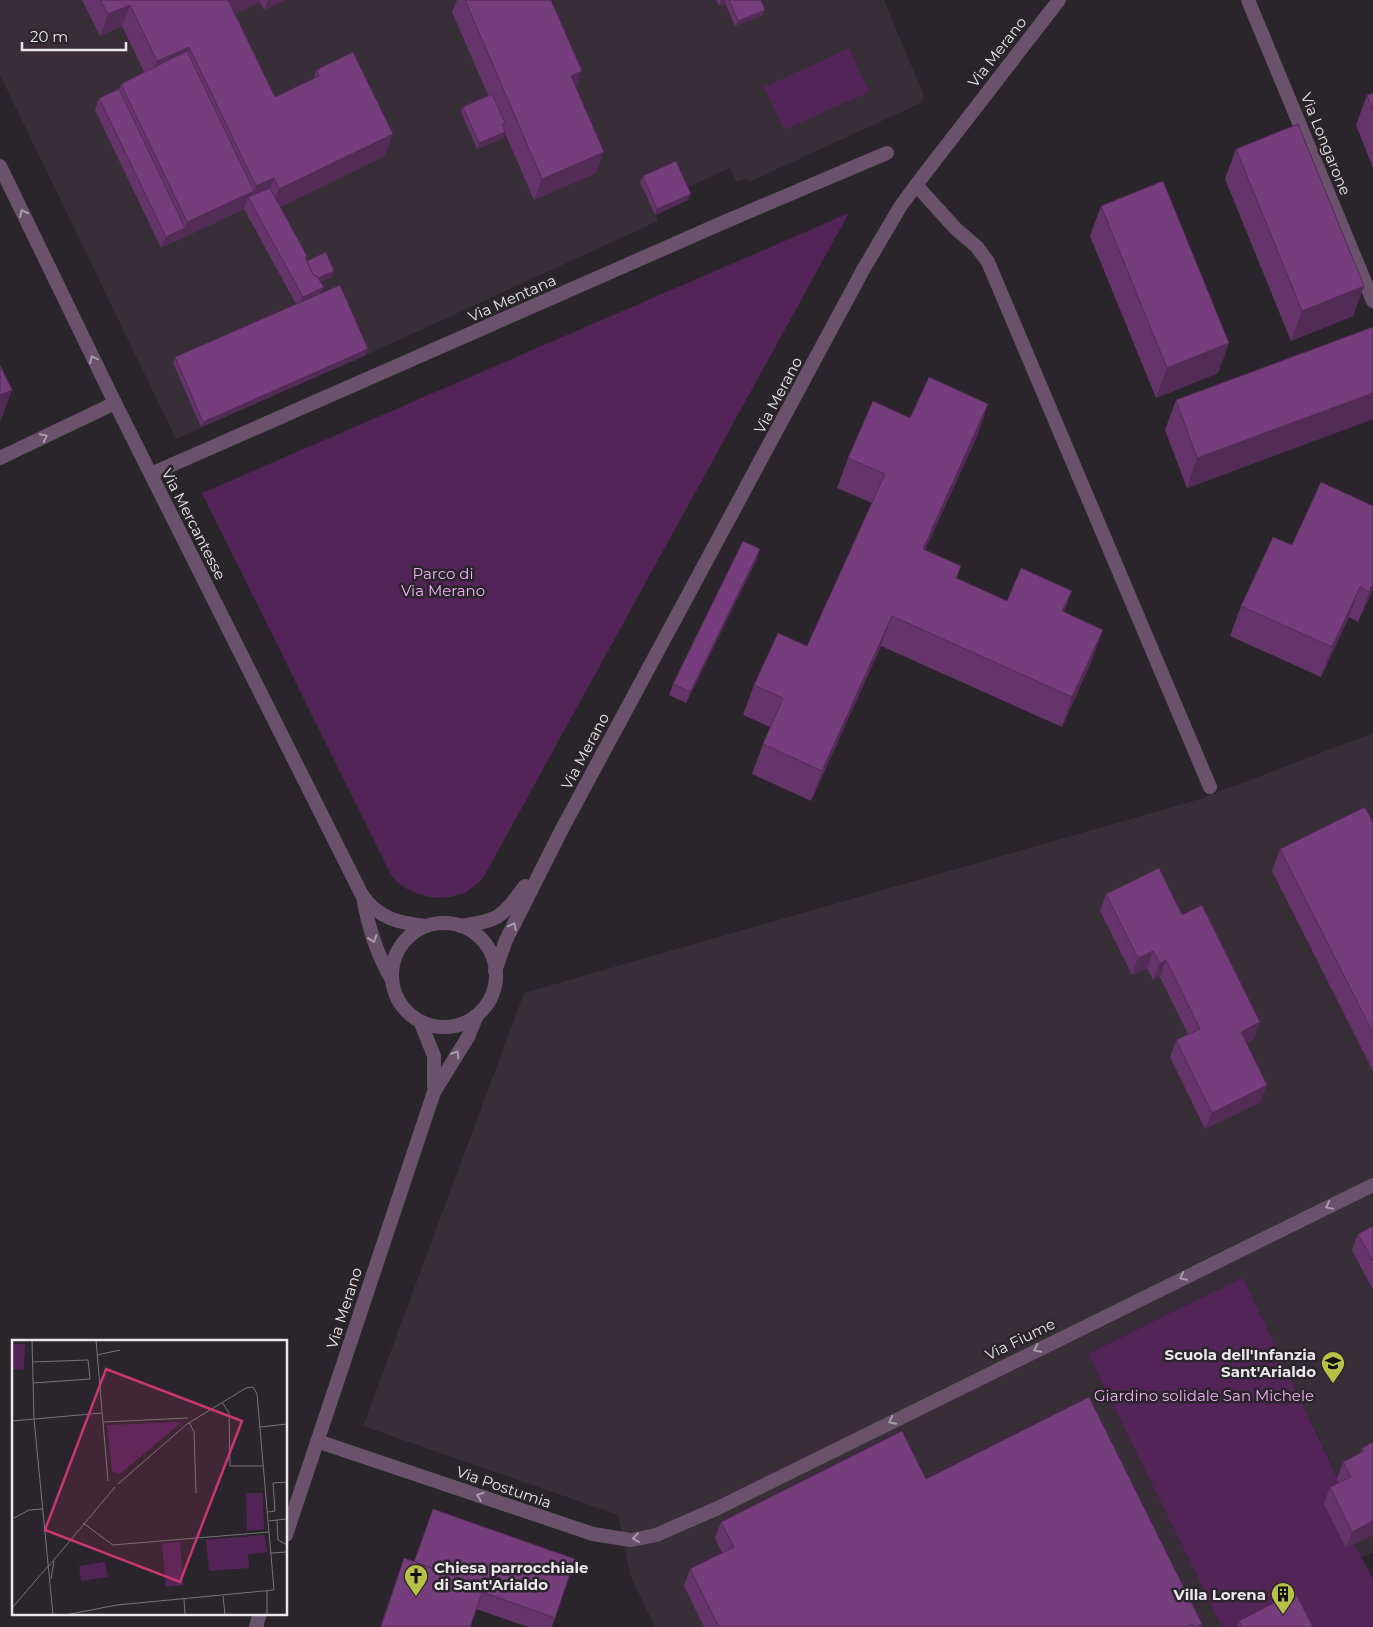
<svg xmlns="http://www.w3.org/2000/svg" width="1373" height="1627" font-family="Montserrat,sans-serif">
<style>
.built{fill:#372e38}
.green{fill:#522457}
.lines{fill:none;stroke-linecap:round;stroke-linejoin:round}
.service{stroke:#6a526d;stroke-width:14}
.minor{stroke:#6a526d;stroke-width:14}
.wall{fill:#65346a}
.shaded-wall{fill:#522b56}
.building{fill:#753d7b;stroke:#522b56}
.oneway{stroke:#aa9cac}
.labels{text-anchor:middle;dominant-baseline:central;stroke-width:5;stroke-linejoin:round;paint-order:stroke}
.street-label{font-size:15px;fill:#eae7ea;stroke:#2a252a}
.park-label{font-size:15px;fill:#eeaff5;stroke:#2a252a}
.poi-label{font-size:15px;font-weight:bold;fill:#eae7ea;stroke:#2a252a;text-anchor:end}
.inset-road{fill:none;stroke:#777377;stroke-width:1}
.view{fill:#c83770;fill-opacity:0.15;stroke:#c83770;stroke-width:2.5}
.inset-edge{fill:none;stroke:#eae7ea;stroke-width:2.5}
</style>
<rect width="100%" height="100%" fill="#2a252a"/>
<g class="built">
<path d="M0 0H884L924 96 921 103 749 182 747 178 737 182 730 168 684 189 688 200 656 214 658 221 366 355 176 439 0 75Z"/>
<path d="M1373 733V1552L1361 1558 1354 1544 1345 1493 1243 1277 1088 1354 1222 1627H655L630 1575 618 1515 363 1426 524 993 1200 799Z"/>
</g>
<g class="green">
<path d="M849 48 869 92 784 130 764 87Z"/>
<path d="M849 213 482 880C476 884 469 891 462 894 437 903 406 895 391 875L202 493Z"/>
<path d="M1243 1277 1345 1494 1354 1544 1373 1579V1627H1222L1088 1354Z"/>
</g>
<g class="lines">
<path class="service" d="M916 185 956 229 977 247 988 262 1210 787"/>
<g class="minor">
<path d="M1248 0 1373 301"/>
<path d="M0 166 115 403 362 895C379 919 399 923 426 926"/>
<path d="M0 458 115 403"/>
<path d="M151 474 729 220 887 153"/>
<path d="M363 896C368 927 376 953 392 980"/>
<circle cx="444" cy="975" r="52"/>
<path d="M460 926C499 921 502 917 525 886"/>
<path d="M495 971 506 940 562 829 863 270 900 207 916 185 1059 0"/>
<path d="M420 1021 434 1056V1086"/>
<path d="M317 1441 593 1534 631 1540 656 1535 718 1508 1373 1185"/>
<path d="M286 1535 434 1092 468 1037 477 1015"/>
<path d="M256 1627 260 1613"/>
</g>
</g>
<g class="wall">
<path d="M82 0H285L264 10 260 2 235 14 275 97 313 79 316 70 385 156 280 207 307 256 306 260 307 261 334 271 332 277 320 282 324 287 321 293 366 355 201 427 173 363 175 357 296 304 244 209 161 248 95 110 99 98 119 89 121 84 144 72 122 26 100 36Z"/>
<path d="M457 0H551L576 87 596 173 534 200 505 133 503 138 477 149 461 112 463 107 488 95 452 12Z"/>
<path d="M716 0H761L763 15 735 26 725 3 719 6Z"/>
<path d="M1373 93V168L1356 125 1367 95Z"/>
<path d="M1236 149 1364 286 1353 316 1291 341 1225 179Z"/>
<path d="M643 176 688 200 655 215 640 182Z"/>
<path d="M1101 206 1229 343 1218 373 1156 398 1090 236Z"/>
<path d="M1373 327V419L1187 488 1165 430 1176 400Z"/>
<path d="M988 404 978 434 925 550 961 566 957 578 1007 601 1064 612 1092 660 1062 727 881 646 811 801 752 774 763 744 770 727 743 715 754 685 807 646 872 503 837 488 848 458 910 418Z"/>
<path d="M1373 506V589L1358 622 1349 617 1321 677 1230 636 1241 606 1292 545Z"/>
<path d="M760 549 756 561 686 703 669 695 673 684Z"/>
<path d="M1373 823V1071L1272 871 1280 849Z"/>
<path d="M1106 894 1182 915 1254 1039 1246 1043 1261 1102 1205 1129 1170 1057 1176 1040 1188 1034 1160 977 1153 980 1147 968 1132 975 1100 911Z"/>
<path d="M1373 1226V1290L1352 1250 1358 1234Z"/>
<path d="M1373 1442V1535L1346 1548 1324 1504 1330 1487 1339 1483 1337 1479 1343 1462 1360 1453 1362 1448Z"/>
<path d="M926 1479 1202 1624 1201 1627H704L684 1586 690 1569 722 1553 715 1538 721 1522Z"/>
<path d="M404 1559 414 1562 575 1559 552 1627H528L476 1609 470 1627H380Z"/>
<path d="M1239 1621 1313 1627H1237Z"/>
</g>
<g class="shaded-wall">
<path d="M228 0H261L260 2 220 21Z"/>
<path d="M268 0H285L264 10Z"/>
<path d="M721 0H726L725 3 719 6Z"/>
<path d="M130 5 122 26 100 36 108 14Z"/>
<path d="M765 10 763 15 735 26 738 21Z"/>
<path d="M189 47 181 68 149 83 157 61Z"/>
<path d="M582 71 574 93 571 76Z"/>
<path d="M505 132 503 138 477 149 479 143Z"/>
<path d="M393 134 385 156 271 211 279 189Z"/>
<path d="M604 152 596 173 534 200 542 179Z"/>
<path d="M274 178 266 200 248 197 244 209 161 248 166 237 185 228 187 222 254 191 256 186Z"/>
<path d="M691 194 688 200 655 215 657 209Z"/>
<path d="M334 271 332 277 309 287 311 281Z"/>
<path d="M1364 286 1353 316 1291 341 1302 311Z"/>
<path d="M324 287 319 299 299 308 303 297Z"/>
<path d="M1229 343 1218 373 1156 398 1167 368Z"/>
<path d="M368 349 366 355 201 427 203 422Z"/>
<path d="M12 390 1 420H0V395Z"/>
<path d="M1373 393V419L1187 488 1197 458Z"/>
<path d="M988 404 978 434 912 578 923 549Z"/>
<path d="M760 549 756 561 686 703 690 692Z"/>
<path d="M1373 583V589L1358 622 1369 592Z"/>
<path d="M1360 587 1349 617 1321 677 1332 647Z"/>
<path d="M1072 591 1061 621 1062 611Z"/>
<path d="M892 616 881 646 811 801 822 771Z"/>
<path d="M1103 630 1092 660 1062 727 1072 697Z"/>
<path d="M1153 951 1147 968 1132 975 1138 958Z"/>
<path d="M1166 960 1160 977 1153 980 1160 963Z"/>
<path d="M1260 1022 1254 1039 1234 1048 1241 1032Z"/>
<path d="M1267 1085 1261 1102 1205 1129 1212 1113Z"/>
<path d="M1373 1521V1535L1346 1548 1352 1532Z"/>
</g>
<g class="building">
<path d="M100 0H228L275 97 319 76 316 70 353 52 393 134 279 189 274 178 256 186 189 47 157 61 130 5 108 14Z"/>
<path d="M465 0H551L582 71 571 76 604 152 542 179Z"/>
<path d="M729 0H761L765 10 738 21Z"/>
<path d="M187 51 254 191 187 222 121 84Z"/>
<path d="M119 89 185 228 166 237 99 98Z"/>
<path d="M1373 93V111L1367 95Z"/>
<path d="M492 94 505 123 502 124 505 132 479 143 463 107Z"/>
<path d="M1298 124 1364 286 1302 311 1236 149Z"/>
<path d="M676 161 691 194 657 209 643 176Z"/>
<path d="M1163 181 1229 343 1167 368 1101 206Z"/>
<path d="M270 188 307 256 305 257 314 276 316 275 324 287 303 297 248 197Z"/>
<path d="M326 252 334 271 318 278 316 275 314 276 307 261Z"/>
<path d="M340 285 368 349 203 422 175 357Z"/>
<path d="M1373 327V393L1197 458 1176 400Z"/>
<path d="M0 365 12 390 0 395Z"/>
<path d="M929 377 988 404 923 549 961 566 956 578 1007 601 1021 568 1072 591 1062 611 1103 630 1072 697 892 616 822 771 763 744 783 698 754 685 778 633 807 646 885 474 848 458 873 401 910 418Z"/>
<path d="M1321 482 1373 506V583L1369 592 1360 587 1332 647 1241 606 1273 537 1292 545Z"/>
<path d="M743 541 760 549 690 692 673 684Z"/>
<path d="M1365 807 1373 823V1033L1280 849Z"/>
<path d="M1159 868 1182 915 1202 905 1260 1022 1241 1032 1267 1085 1212 1113 1176 1040 1200 1029 1166 960 1160 963 1153 951 1138 958 1106 894Z"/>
<path d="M1373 1226V1261L1358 1234Z"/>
<path d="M1089 1397 1202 1624 1196 1627H1194L1192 1624 1186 1627H719L690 1569 734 1547 721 1522 902 1431 926 1479Z"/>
<path d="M1373 1442V1521L1352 1532 1330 1487 1351 1477 1343 1462 1364 1451 1362 1448Z"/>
<path d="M433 1509 575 1559 555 1618 482 1592 484 1587 414 1562Z"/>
<path d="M404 1558 484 1587 470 1627H381Z"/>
<path d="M1295 1592 1313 1627H1242L1239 1621Z"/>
<path d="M1192 1624 1194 1627H1186Z"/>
</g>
<defs><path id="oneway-chevron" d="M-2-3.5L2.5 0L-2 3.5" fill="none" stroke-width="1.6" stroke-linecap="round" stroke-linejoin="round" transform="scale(1.25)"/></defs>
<g class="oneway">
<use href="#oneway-chevron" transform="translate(23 213) rotate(-116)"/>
<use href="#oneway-chevron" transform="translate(93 359) rotate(-116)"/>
<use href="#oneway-chevron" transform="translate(44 437) rotate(-26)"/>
<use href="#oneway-chevron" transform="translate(513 926) rotate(-64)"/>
<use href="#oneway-chevron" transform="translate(373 939) rotate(71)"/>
<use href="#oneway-chevron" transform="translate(456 1054) rotate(-57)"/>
<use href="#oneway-chevron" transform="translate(1329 1206) rotate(154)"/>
<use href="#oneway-chevron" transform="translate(1183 1277) rotate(154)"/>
<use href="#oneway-chevron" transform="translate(1037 1349) rotate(154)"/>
<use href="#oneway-chevron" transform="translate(892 1421) rotate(154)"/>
<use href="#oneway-chevron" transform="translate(480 1496) rotate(-161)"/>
<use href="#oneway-chevron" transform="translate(636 1538) rotate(173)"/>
</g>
<defs>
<g id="school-pin" transform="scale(1.25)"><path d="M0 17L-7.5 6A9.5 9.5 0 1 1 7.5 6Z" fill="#b8c147" stroke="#2a252a"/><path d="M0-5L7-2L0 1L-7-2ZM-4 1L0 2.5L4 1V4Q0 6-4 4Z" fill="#111"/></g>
<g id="church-pin" transform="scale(1.25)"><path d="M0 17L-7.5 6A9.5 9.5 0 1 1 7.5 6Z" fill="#b8c147" stroke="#2a252a"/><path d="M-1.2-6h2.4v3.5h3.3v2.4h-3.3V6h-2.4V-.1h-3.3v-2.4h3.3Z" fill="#111"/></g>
<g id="building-pin" transform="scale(1.25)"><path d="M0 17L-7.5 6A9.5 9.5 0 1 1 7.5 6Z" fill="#b8c147" stroke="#2a252a"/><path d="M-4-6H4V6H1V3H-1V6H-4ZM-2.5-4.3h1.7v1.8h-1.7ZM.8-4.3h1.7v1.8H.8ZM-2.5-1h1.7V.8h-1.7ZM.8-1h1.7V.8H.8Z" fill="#111"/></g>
</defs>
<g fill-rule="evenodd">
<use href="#school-pin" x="1333" y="1363"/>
<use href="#church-pin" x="416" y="1576"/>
<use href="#building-pin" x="1283" y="1594"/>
</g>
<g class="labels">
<g class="street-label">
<text transform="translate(997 52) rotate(-52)">Via Merano</text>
<text transform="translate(1326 144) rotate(68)">Via Longarone</text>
<text transform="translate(512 298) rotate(-24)">Via Mentana</text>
<text transform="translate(778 395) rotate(-62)">Via Merano</text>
<text transform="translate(194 524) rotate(63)">Via Mercantesse</text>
<text transform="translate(585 751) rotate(-62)">Via Merano</text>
<text transform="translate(344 1308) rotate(-72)">Via Merano</text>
<text transform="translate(1020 1339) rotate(-26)">Via Fiume</text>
<text transform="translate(504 1487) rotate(19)">Via Postumia</text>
</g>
<g class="park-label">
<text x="443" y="573">Parco di<tspan x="443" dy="17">Via Merano</tspan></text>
<text x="1204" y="1395">Giardino solidale San Michele</text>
</g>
<g class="poi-label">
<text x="1316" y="1354">Scuola dell'Infanzia<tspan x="1316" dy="17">Sant'Arialdo</tspan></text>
<text x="434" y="1567" text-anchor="start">Chiesa parrocchiale<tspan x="434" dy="17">di Sant'Arialdo</tspan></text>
<text x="1266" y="1594">Villa Lorena</text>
</g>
</g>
<g transform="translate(12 1340)">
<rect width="275" height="275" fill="#2a252a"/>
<path d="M0 4H13L12 30 0 29ZM170 82 108 134 100 131 95 85ZM234 153H251L252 189 235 191ZM252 195 256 212 236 214 237 228 197 231 194 200ZM168 202 171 245 154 247 150 204ZM93 222 96 237 69 241 67 226Z" fill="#522457"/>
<path class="inset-road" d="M0 0H20M20 0 22 79 41 275M84 0 96 141M85 15 108 10M21 22 76 20 78 39 21 43M210 62 217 73 218 126H251M0 81 90 73M91 82 176 78M177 82 182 92 184 153M248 87 275 84M255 172 263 171 261 143 275 142M2 178 17 170 30 169M265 180 266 200 275 205M256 181 275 179M71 183 101 205 257 192M259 213 275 212M36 227 103 147M39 239 42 221M255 251V275M211 256 213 275M172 259 173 275M0 268 37 225M53 275 105 265 262 250 245 54 241 47 234 48 175 84 106 144"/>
<path class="view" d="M94 29 230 81 168 242 33 190Z"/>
<rect width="275" height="275" class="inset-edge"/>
</g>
<path d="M22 42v8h104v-8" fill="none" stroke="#eae7ea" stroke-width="2.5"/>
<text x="30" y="42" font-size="15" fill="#eae7ea" stroke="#2a252a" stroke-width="4" paint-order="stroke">20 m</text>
</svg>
